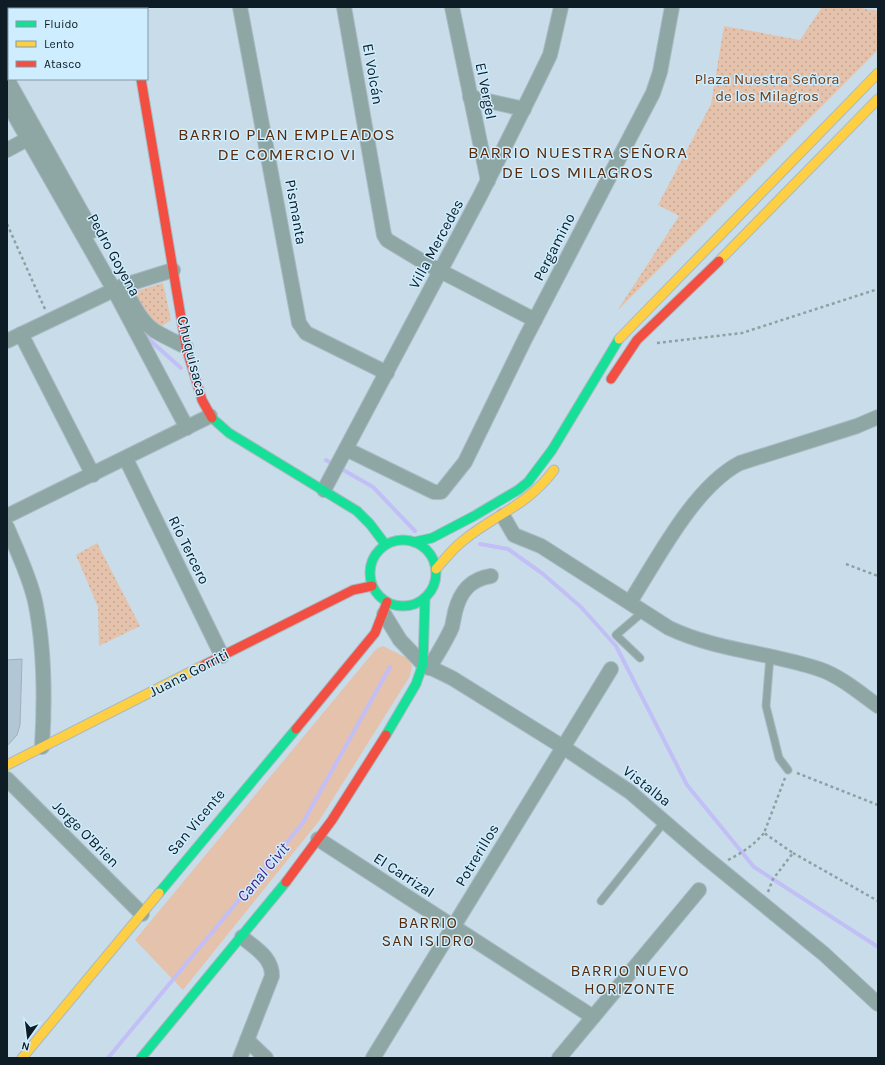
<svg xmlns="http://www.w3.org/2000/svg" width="885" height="1065" font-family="Karla,sans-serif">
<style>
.grass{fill:#e5c2ab}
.park{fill:url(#park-dots)}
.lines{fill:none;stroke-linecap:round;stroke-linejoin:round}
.stream{stroke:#c2bff6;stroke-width:4}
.building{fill:#b2c6d6;stroke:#a0afb9}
.lane-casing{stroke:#a9bac3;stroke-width:9}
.street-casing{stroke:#a9bac3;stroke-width:16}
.fast-casing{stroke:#a9bac3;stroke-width:11}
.slow-casing{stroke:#a9bac3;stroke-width:11}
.jam-casing{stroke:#a9bac3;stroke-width:11}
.path{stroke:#8ca1a2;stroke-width:2.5;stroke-dasharray:3 3;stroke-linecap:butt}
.lane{stroke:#8ea7a5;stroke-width:7}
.street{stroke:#8ea7a5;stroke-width:14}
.fast{stroke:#16e098;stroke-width:9}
.slow{stroke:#ffcf43;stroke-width:9}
.jam{stroke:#f24e42;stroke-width:9}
.labels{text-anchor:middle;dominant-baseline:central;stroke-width:3;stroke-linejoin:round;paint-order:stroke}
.street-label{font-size:15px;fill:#0e1d25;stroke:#ceedff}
.park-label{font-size:15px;fill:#743b11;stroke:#ceedff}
.water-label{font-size:16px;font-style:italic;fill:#401a82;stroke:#ceedff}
.neighbourhood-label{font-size:16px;letter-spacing:1px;fill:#592b0a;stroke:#ceedff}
.quarter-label{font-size:17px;letter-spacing:1px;fill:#592b0a;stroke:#ceedff}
</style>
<defs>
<pattern id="park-dots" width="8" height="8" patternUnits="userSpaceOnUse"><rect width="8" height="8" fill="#e5c2ab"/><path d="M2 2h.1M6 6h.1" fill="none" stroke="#c3a693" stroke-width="1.8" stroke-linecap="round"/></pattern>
</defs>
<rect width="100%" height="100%" fill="#c8dde9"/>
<path class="grass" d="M383 646 409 659 412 666 410 676 319 821 183 990 135 940 376 649Z"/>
<g class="park">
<path d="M822 7H855L878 11V50L617 311 679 216 658 205 711 104 724 26 800 40Z"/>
<path d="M163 283 171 320 162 326 150 319 133 292Z"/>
<path d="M97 543 140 626 99 646 98 607 76 555Z"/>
</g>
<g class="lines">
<g class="stream">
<path d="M144 335 181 368"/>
<path d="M326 460 373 487 415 531"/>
<path d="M480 544 508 549 543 574 581 607 616 646 687 785 754 867 878 947"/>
<path d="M108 1058 302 824 390 667"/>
</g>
</g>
<path class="building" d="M22 659 20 725 17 735 7 746V660Z"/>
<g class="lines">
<g class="lane-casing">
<g id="lane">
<path d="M770 656 766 706 779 758 788 770"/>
<path d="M640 658 616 635 644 611"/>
<path d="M601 901 665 821"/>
</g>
</g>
<g class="street-casing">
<g id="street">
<path d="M240 7 299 323 306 333 387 373"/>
<path d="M344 7 384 235 387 240 425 263 535 320"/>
<path d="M452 7 488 181"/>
<path d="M7 79 92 231"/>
<path d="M470 97 524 109"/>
<path d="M7 102 114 290 187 428"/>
<path d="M7 150 35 135"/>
<path d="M123 287C132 302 140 321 155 331 165 337 176 342 186 347"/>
<path d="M21 334 93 475"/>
<path d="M7 341 122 286 173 270"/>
<path d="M346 449 434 492H441L465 462 525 339 653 93 660 72 672 7"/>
<path d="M126 459 222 656"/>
<path d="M324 490 480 196 532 92 550 55 561 7"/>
<path d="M7 516 210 416"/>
<path d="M503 516 514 535 541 546 669 628C718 651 768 652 819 669 840 676 860 693 878 706"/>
<path d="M7 527C17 551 29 575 35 601 45 649 45 698 42 747"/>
<path d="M630 602C658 558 694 487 740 463L857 426 878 417"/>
<path d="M384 614 400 640 423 664 452 678 563 747 630 792 704 856 824 954 878 1004"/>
<path d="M429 668C437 655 446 641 452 627 453 622 454 617 455 612 460 592 470 579 491 576"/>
<path d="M7 779 142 914"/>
<path d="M318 839 593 1017"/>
<path d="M247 1040 266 1058"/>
<path d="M240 1058 272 976C272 957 256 949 242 937"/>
<path d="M373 1058 611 669"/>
<path d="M559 1058 699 890"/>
</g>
</g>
<g class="fast-casing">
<g id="fast">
<path d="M212 418 229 433 357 511 370 524 385 544"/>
<circle cx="403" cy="573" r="33"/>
<path d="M414 542 432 538 474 516 518 490 528 482 552 450 619 339"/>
<path d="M386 735 416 684 423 664 425 598"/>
<path d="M159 893 296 729"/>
<path d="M141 1058 286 882"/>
</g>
</g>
<g class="slow-casing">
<g id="slow">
<path d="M128 7 129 9"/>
<path d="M719 261 878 99"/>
<path d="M619 339 878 73"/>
<path d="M436 569C445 559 453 548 464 540 497 513 526 507 554 470"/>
<path d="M7 765 204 665"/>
<path d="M22 1058 159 893"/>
</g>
</g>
<g class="jam-casing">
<g id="jam">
<path d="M141 79 186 347 202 400 212 418"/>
<path d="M611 379 637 340 719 261"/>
<path d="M204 665 353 590 372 586"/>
<path d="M296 729 375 633 387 602"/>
<path d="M286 882 332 820 386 735"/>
</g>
</g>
<g class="path">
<path d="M7 224 45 309"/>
<path d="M657 343 742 333 878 289"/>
<path d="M846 564 878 576"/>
<path d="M797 773 878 805"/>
<path d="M793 853 878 901"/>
<path d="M728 860C742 853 754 845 764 833"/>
<path d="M768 892 773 879 793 853 764 833 785 778"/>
</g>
<use href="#lane" class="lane"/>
<use href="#street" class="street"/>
<use href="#fast" class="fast"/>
<use href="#slow" class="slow"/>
<use href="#jam" class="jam"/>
</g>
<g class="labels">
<g class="street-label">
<text transform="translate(373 74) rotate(80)">El Volcán</text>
<text transform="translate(486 91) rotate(79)">El Vergel</text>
<text transform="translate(296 212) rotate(80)">Pismanta</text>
<text transform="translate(436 244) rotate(-62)">Villa Mercedes</text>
<text transform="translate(554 247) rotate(-63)">Pergamino</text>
<text transform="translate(114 255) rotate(61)">Pedro Goyena</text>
<text transform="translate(192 356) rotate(76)">Chuquisaca</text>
<text transform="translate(189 550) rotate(64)">Río Tercero</text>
<text transform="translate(189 673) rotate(-27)">Juana Gorriti</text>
<text transform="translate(647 786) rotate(38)">Vistalba</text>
<text transform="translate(196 822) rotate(-50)">San Vicente</text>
<text transform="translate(86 834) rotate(45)">Jorge O'Brien</text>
<text transform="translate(477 855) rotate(-59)">Potrerillos</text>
<text transform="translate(404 875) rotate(33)">El Carrizal</text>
</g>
<g class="park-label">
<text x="767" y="79">Plaza Nuestra Señora<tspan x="767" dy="17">de los Milagros</tspan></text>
</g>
<g class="water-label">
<text transform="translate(263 872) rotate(-50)">Canal Civit</text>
</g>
<g class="neighbourhood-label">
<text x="428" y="922">BARRIO<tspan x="428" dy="18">SAN ISIDRO</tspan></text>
<text x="630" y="970">BARRIO NUEVO<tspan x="630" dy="18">HORIZONTE</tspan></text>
</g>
<g class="quarter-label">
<text x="287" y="134">BARRIO PLAN EMPLEADOS<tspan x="287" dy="20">DE COMERCIO VI</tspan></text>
<text x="578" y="152">BARRIO NUESTRA SEÑORA<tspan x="578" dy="20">DE LOS MILAGROS</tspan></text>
</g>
</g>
<rect width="885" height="1065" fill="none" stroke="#0e1d25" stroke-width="16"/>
<rect x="8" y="8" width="140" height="72" fill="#ceedff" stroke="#819aa8"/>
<rect x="16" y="21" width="20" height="6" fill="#16e098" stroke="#819aa8"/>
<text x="44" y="28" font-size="12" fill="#0e1d25">Fluido</text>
<rect x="16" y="41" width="20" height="6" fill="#ffcf43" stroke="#819aa8"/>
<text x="44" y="48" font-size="12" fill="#0e1d25">Lento</text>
<rect x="16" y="61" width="20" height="6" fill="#f24e42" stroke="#819aa8"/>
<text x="44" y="68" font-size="12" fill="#0e1d25">Atasco</text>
<g transform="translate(28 1037) rotate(194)" stroke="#ceedff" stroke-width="3" paint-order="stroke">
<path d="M0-3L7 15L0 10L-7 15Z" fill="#0e1d25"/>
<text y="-6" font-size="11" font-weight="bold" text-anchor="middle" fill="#0e1d25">N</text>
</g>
</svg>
